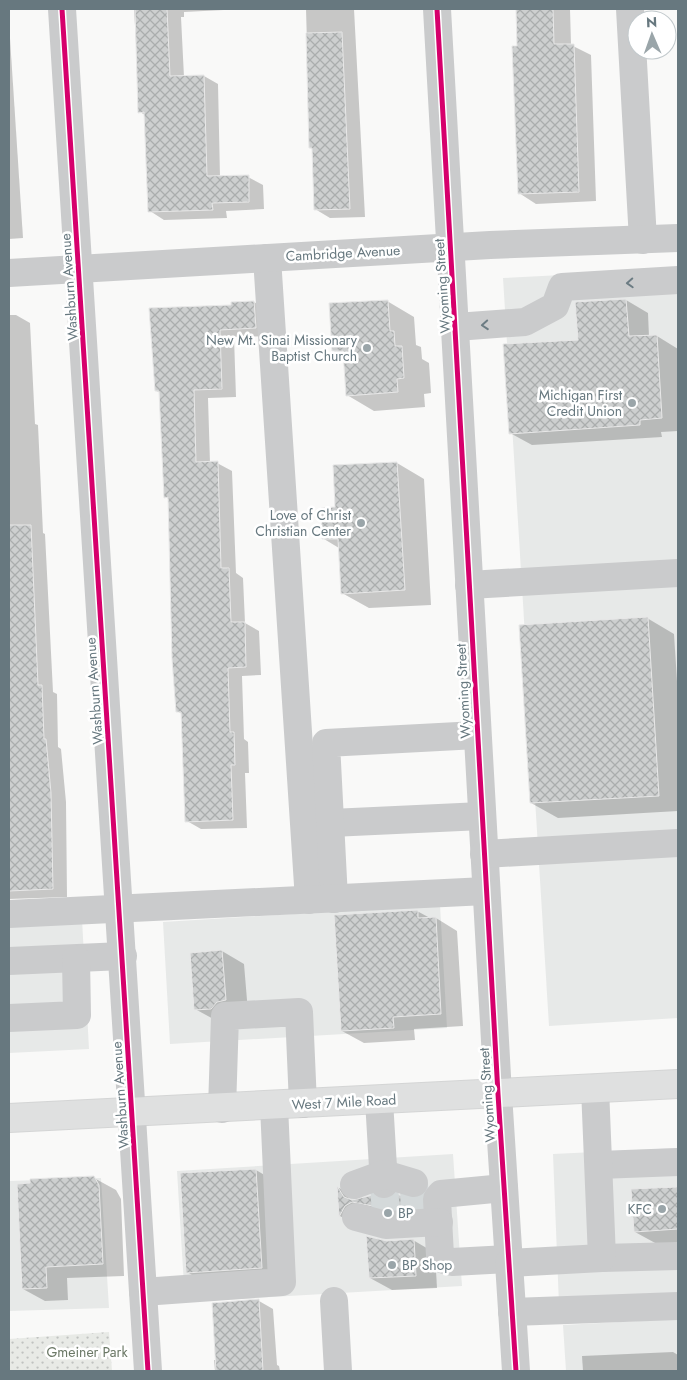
<svg xmlns="http://www.w3.org/2000/svg" width="687" height="1380" font-family="Jost,sans-serif">
<style>
.built{fill:#e7e9e8}
.park{fill:url(#park-dots)}
.shadow{fill:#0003}
.building{fill:url(#building-cross-hatch);stroke:#e8e8e8}
.lines{fill:none;stroke-linecap:round;stroke-linejoin:round}
.minor-tunnel{stroke:#d4d9da;stroke-width:28;stroke-dasharray:28 14;stroke-linecap:butt}
.major-casing{stroke:#d4d5d5;stroke-width:30}
.minor{stroke:#cacbcc;stroke-width:28}
.major{stroke:#dfe0e0;stroke-width:28}
.cycleway-casing{stroke:#fff;stroke-width:8}
.cycleway{stroke:#d6006c;stroke-width:5}
.oneway{stroke:#6c7c83}
.poi-dot{fill:#9aa5a9;stroke:#fff;stroke-width:2}
.labels{text-anchor:middle;dominant-baseline:central;stroke-width:5;stroke-linejoin:round;paint-order:stroke}
.street-label{font-size:14px;fill:#67787f;stroke:#fff}
.poi-label{font-size:14px;fill:#67787f;stroke:#fff;text-anchor:end}
.park-label{font-size:14px;fill:#6b7866;stroke:#fff}
</style>
<defs>
<pattern id="park-dots" width="8" height="8" patternUnits="userSpaceOnUse" patternTransform="scale(1.25)"><rect width="8" height="8" fill="#e8eae6"/><path d="M2 2h.1M6 6h.1" fill="none" stroke="#c0c2c0" stroke-width="1.8" stroke-linecap="round"/></pattern>
<pattern id="building-cross-hatch" width="8" height="8" patternUnits="userSpaceOnUse" patternTransform="scale(1.25)"><rect width="8" height="8" fill="#cdcfcf"/><path d="M0 0l8 8M0 8l8-8" fill="none" stroke="#aaadad"/></pattern>
</defs>
<rect width="100%" height="100%" fill="#f9f9f8"/>
<g class="built">
<path d="M678 269V1018L549 1026 503 278Z"/>
<path d="M440 905 447 1028 170 1044 163 922Z"/>
<path d="M82 919 89 1049 9 1053V923Z"/>
<path d="M678 1148V1299L559 1305 553 1154Z"/>
<path d="M453 1154 462 1286 185 1302 177 1171Z"/>
<path d="M101 1178 109 1308 9 1311V1181Z"/>
<path d="M678 1319V1371H566L563 1325Z"/>
</g>
<path class="park" d="M109 1332 112 1371H9V1339Z"/>
<g class="shadow">
<path d="M134 9H244L184 12V17H181L184 77 204 76 218 84 220 177H248L263 185 264 209 226 211 227 218 164 220 150 211 145 115 140 112Z"/>
<path d="M306 9H354L365 217 330 218 315 209 313 149 310 148Z"/>
<path d="M517 9H570L571 45 591 55 596 201 536 204 519 193Z"/>
<path d="M9 23 23 238 9 239Z"/>
<path d="M626 300 648 313 649 337 657 336 678 349V431L661 432 662 437 532 445 510 433 579 341 577 303Z"/>
<path d="M387 301 414 317 416 345 421 347 422 359 429 363 431 393 424 394 425 407 374 411 347 395 345 357 334 351Z"/>
<path d="M254 302 269 311 270 336 234 337 236 397 208 398 210 463H217L232 471 236 573 243 578 245 623 259 631 261 675 242 676 244 739 248 742 249 773H245L247 828 201 829 187 821 182 714 177 711 169 499 165 497 161 393 156 391 232 306Z"/>
<path d="M9 315H16L30 323 35 424 38 425 43 533 45 534 53 692 57 694 58 747 61 749 66 802 67 897 9 899Z"/>
<path d="M397 463 424 479 431 605 369 608 342 593 339 548 324 539Z"/>
<path d="M647 618 674 634 678 696V811L558 818 531 803Z"/>
<path d="M417 911 430 918H436L457 931 463 1026 414 1029 415 1040 364 1043 342 1031Z"/>
<path d="M222 951 244 964 248 1012 217 1021 195 1009 191 954Z"/>
<path d="M256 1170 278 1183 283 1280 209 1285 187 1272 182 1174Z"/>
<path d="M94 1178 116 1190 121 1199 124 1276 67 1278 68 1300 45 1301 23 1289Z"/>
<path d="M339 1188 345 1191 350 1201H384L422 1197 430 1201 429 1211 396 1213 360 1205 347 1220 340 1216Z"/>
<path d="M678 1188V1243L657 1244 635 1232 633 1190Z"/>
<path d="M413 1240 435 1253 437 1288 392 1290 370 1278 386 1242Z"/>
<path d="M259 1301 273 1309 277 1365 279 1366 280 1371H215L214 1360H217L213 1304Z"/>
<path d="M673 1352 678 1355V1371H583L582 1356Z"/>
<path d="M322 1370 324 1371H291Z"/>
</g>
<g class="building">
<path d="M135 9H167L170 76 204 75 207 176 249 175V202L212 203 213 210 148 212 144 112 138 113Z"/>
<path d="M516 9H553L554 44H574L579 192 518 194 512 46H517Z"/>
<path d="M342 32 350 209 314 210 312 148H309L306 33Z"/>
<path d="M626 299 629 336 657 335 662 418 640 420V425L509 434 503 344 578 340 575 302Z"/>
<path d="M388 300 390 331H394L395 346H402L404 378 397 379 398 392 346 396 343 351H332L329 303Z"/>
<path d="M254 301 256 328 220 330 222 389 194 390 196 462 218 461 221 568H229L231 622H245L246 667 228 668 230 732H234L235 765H231L233 820 185 822 181 712H176L172 659 168 497 164 498 159 391H155L149 308 231 305V302Z"/>
<path d="M397 462 405 590 341 594 338 539H322L321 508 335 507 333 465Z"/>
<path d="M9 525H31L38 685H42L44 739H46L51 793 53 889 9 891Z"/>
<path d="M648 617 659 796 530 803 519 625Z"/>
<path d="M418 910V918L436 917 441 1014 393 1017 394 1028 341 1031 334 915Z"/>
<path d="M222 950 226 1000 217 1002 211 1009 194 1010 190 953Z"/>
<path d="M256 1169 262 1268 186 1273 180 1173Z"/>
<path d="M94 1176 99 1185 103 1264 46 1267 47 1288 22 1289 17 1184 30 1183V1179Z"/>
<path d="M337 1186 344 1197 352 1200 373 1195 384 1200 396 1194 410 1198 423 1196 422 1207 388 1209 352 1202 345 1206 339 1217Z"/>
<path d="M678 1187V1229L634 1232 631 1189Z"/>
<path d="M366 1236 387 1241 414 1239 416 1276 369 1278Z"/>
<path d="M259 1299 263 1371H216L212 1303Z"/>
</g>
<g class="lines">
<g class="minor-tunnel">
<path d="M414 1183 415 1215"/>
<path d="M384 1184 386 1216"/>
</g>
<g class="major-casing">
<path id="major" d="M9 1118 678 1084"/>
</g>
<g class="minor">
<path d="M62 9 148 1371"/>
<path d="M437 9 498 1094 516 1371"/>
<path d="M630 9 643 240"/>
<path d="M267 258 309 900"/>
<path d="M9 273 490 245 678 238"/>
<path d="M456 327 525 322 555 306 562 287 678 280"/>
<path d="M469 585 678 573"/>
<path d="M331 823 482 816"/>
<path d="M484 854 678 843"/>
<path d="M334 899 326 743 477 735"/>
<path d="M9 914 486 891"/>
<path d="M9 961 123 956"/>
<path d="M9 1018 77 1015 76 959"/>
<path d="M379 1100 384 1184"/>
<path d="M222 1109 225 1016 299 1012 303 1104"/>
<path d="M599 1165 678 1162"/>
<path d="M354 1185 384 1174 414 1183"/>
<path d="M504 1188 441 1194 437 1199 440 1256 444 1260 452 1262 508 1259"/>
<path d="M356 1217 386 1225 439 1222"/>
<path d="M602 1258 678 1256"/>
<path d="M509 1263 602 1258 595 1088"/>
<path d="M143 1292 282 1282 274 1106"/>
<path d="M334 1301 338 1371"/>
<path d="M512 1312 678 1306"/>
</g>
<use href="#major" class="major"/>
<g class="cycleway-casing">
<g id="cycleway">
<path d="M62 9 148 1371"/>
<path d="M437 9 498 1094 516 1371"/>
</g>
</g>
<use href="#cycleway" class="cycleway"/>
</g>
<defs><path id="oneway-chevron" d="M-2-3.5L2.5 0L-2 3.5" fill="none" stroke-width="1.6" stroke-linecap="round" stroke-linejoin="round" transform="scale(1.25)"/></defs>
<g class="oneway">
<use href="#oneway-chevron" transform="translate(630 283) rotate(177)"/>
<use href="#oneway-chevron" transform="translate(485 325) rotate(176)"/>
</g>
<g class="poi-dot">
<circle cx="367" cy="348" r="5"/>
<circle cx="632" cy="403" r="5"/>
<circle cx="361" cy="523" r="5"/>
<circle cx="662" cy="1209" r="5"/>
<circle cx="388" cy="1213" r="5"/>
<circle cx="392" cy="1265" r="5"/>
</g>
<g class="labels">
<g class="street-label">
<text transform="translate(343 253) rotate(-3)">Cambridge Avenue</text>
<text transform="translate(442 286) rotate(-94)">Wyoming Street</text>
<text transform="translate(69 287) rotate(-94)">Washburn Avenue</text>
<text transform="translate(94 691) rotate(-94)">Washburn Avenue</text>
<text transform="translate(463 691) rotate(-93)">Wyoming Street</text>
<text transform="translate(120 1095) rotate(-94)">Washburn Avenue</text>
<text transform="translate(487 1095) rotate(-94)">Wyoming Street</text>
<text transform="translate(344 1102) rotate(-3)">West 7 Mile Road</text>
</g>
<g class="poi-label">
<text x="357" y="340">New Mt. Sinai Missionary<tspan x="357" dy="16">Baptist Church</tspan></text>
<text x="622" y="395">Michigan First<tspan x="622" dy="16">Credit Union</tspan></text>
<text x="351" y="515">Love of Christ<tspan x="351" dy="16">Christian Center</tspan></text>
<text x="652" y="1209">KFC</text>
<text x="398" y="1213" text-anchor="start">BP</text>
<text x="402" y="1265" text-anchor="start">BP Shop</text>
</g>
<g class="park-label">
<text x="87" y="1352">Gmeiner Park</text>
</g>
</g>
<rect width="687" height="1380" fill="none" stroke="#67787f" stroke-width="20"/>
<g transform="translate(652 35) rotate(358)"><circle r="24" fill="#ffffff" stroke="#c2c9cc"/>
<path d="M0-4L9 19L0 12L-9 19Z" fill="#9aa5a9"/>
<text y="-8" font-size="14" font-weight="bold" text-anchor="middle" fill="#67787f">N</text>
</g>
</svg>
